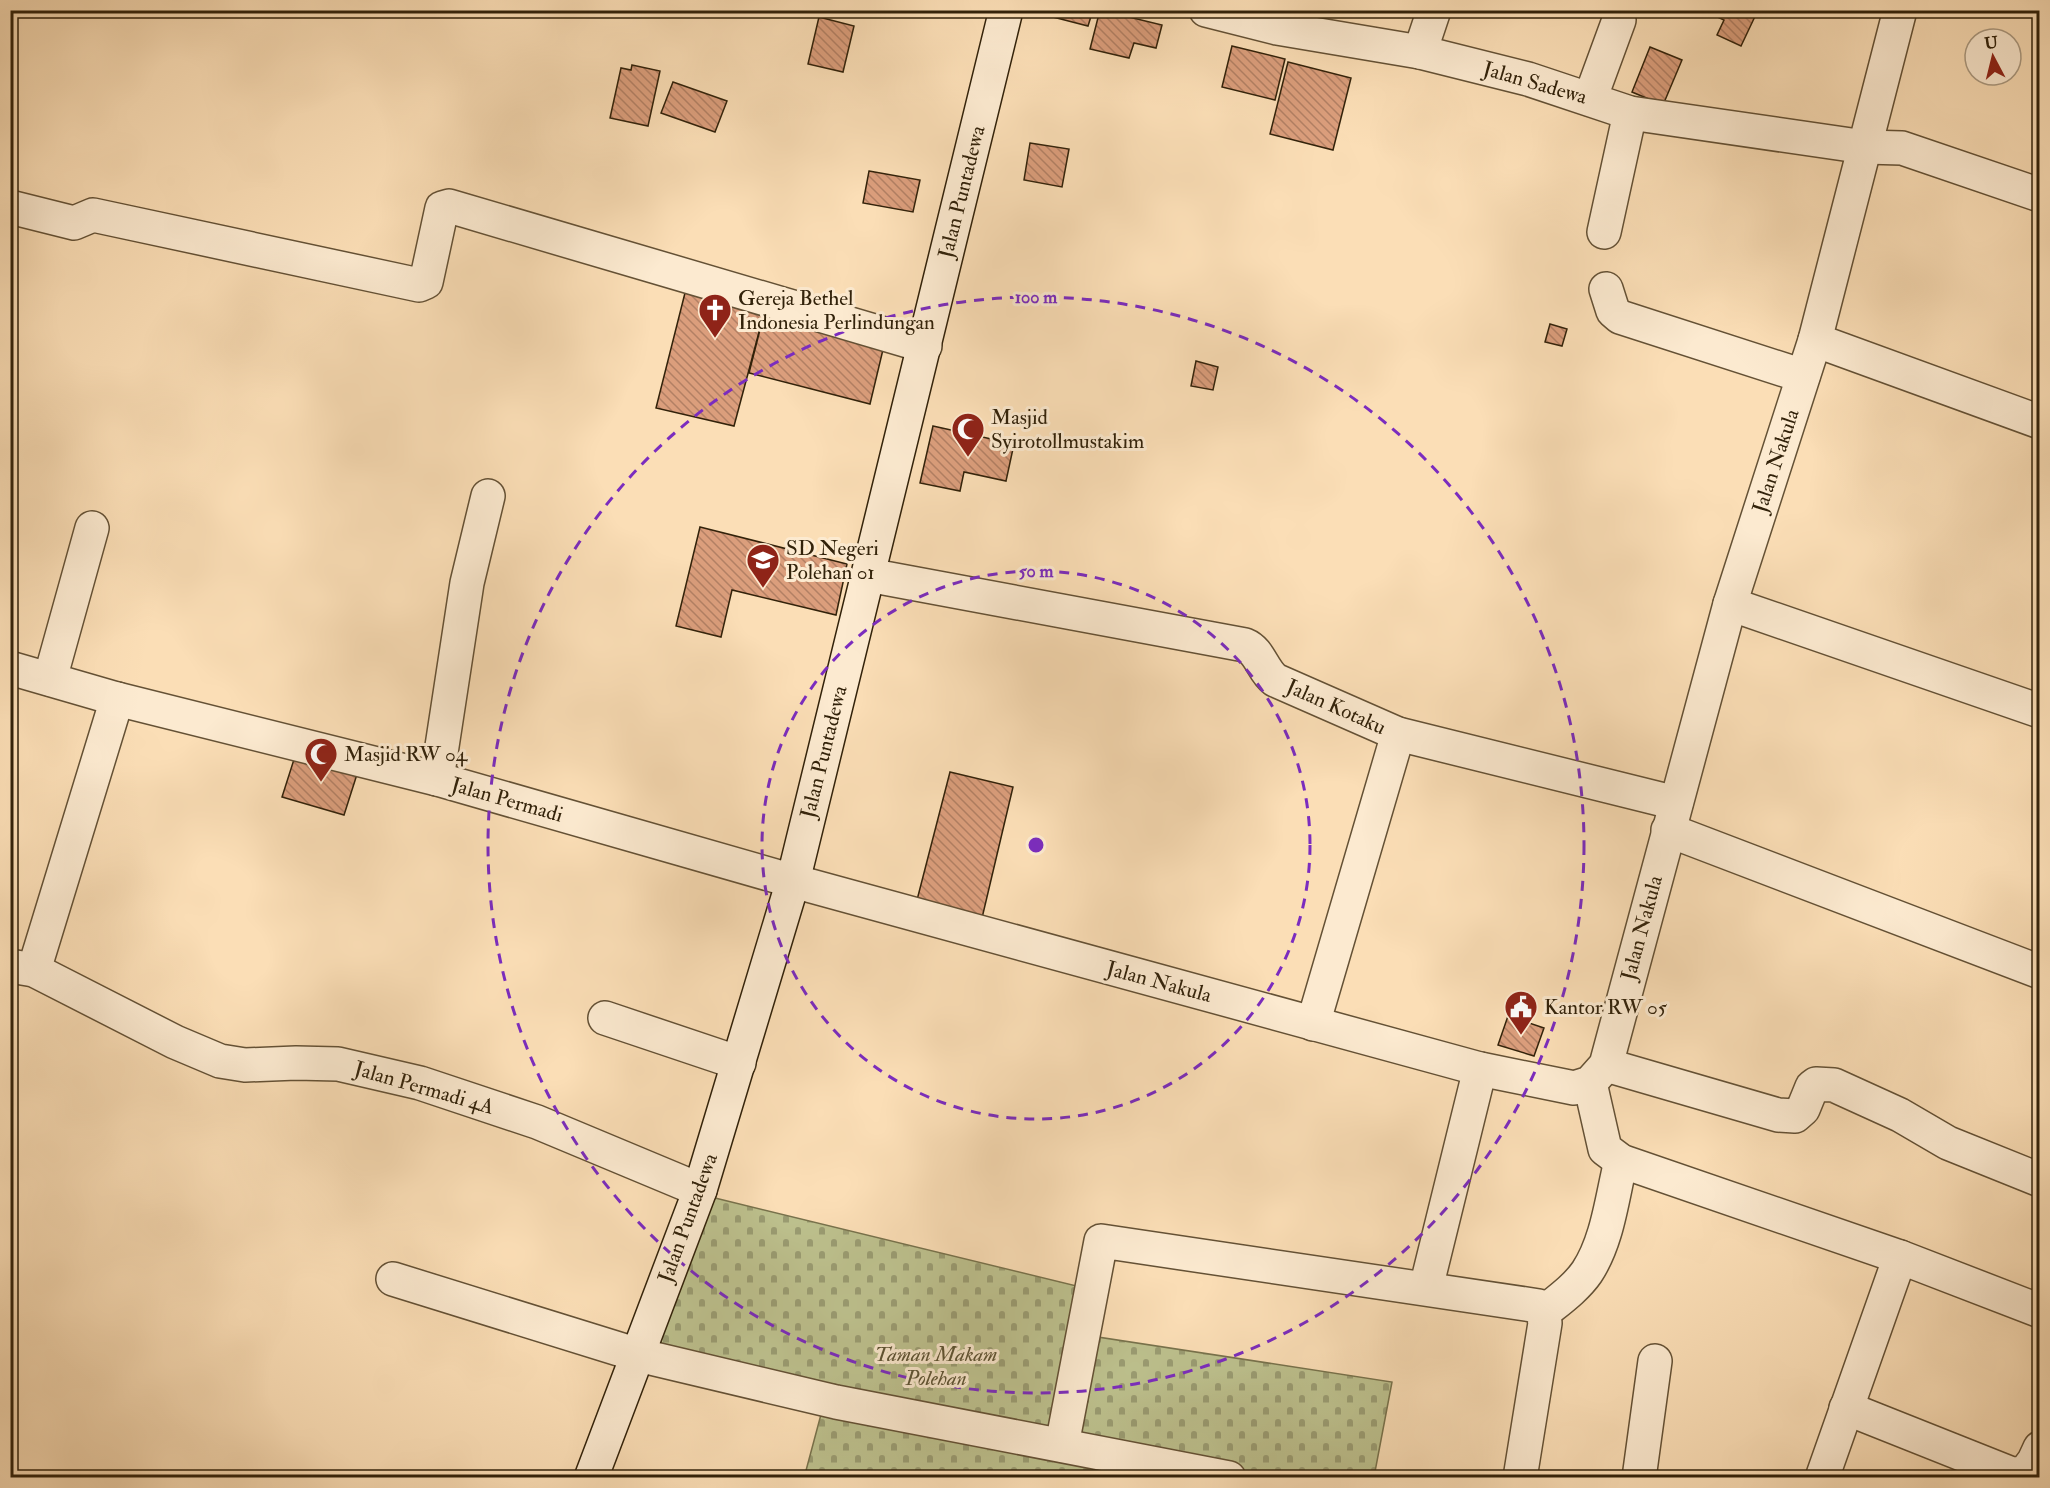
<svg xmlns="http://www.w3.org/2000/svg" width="2050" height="1488" font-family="'IM FELL Double Pica',serif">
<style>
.cemetery{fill:url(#cemetery-stones);stroke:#78724c;stroke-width:1.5}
.building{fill:url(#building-back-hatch);stroke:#32220a;stroke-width:1.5}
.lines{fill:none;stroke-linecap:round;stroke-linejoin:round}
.street-casing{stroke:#645135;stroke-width:36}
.secondary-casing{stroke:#32220a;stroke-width:36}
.street{stroke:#fcead0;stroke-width:33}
.secondary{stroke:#fcead0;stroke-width:33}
.ring{fill:none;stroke:#7b2cbf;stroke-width:3;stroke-dasharray:10 8}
.labels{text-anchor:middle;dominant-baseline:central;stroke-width:6;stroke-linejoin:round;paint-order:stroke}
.street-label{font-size:21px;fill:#32220a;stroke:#fcead0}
.poi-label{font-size:21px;fill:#32220a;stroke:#fcead0;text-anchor:start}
.park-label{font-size:21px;font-style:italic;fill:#5c5232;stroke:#fcead0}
.centre{fill:#7b2cbf;stroke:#fcead0;stroke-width:3}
.ring-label{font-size:18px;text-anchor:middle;font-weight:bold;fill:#7b2cbf;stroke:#fcead0;stroke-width:6;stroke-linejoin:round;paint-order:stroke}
</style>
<defs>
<pattern id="cemetery-stones" width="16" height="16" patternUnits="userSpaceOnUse" patternTransform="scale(1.5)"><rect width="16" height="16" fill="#bdc18e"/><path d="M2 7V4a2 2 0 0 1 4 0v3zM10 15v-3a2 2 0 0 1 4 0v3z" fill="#9a9c72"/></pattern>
<pattern id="building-back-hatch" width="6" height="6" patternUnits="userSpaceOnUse" patternTransform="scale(1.5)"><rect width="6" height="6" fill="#db9e7c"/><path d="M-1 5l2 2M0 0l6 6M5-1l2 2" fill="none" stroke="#b28064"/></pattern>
</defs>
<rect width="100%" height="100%" fill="#fbdeb6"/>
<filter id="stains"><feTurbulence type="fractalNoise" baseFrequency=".00333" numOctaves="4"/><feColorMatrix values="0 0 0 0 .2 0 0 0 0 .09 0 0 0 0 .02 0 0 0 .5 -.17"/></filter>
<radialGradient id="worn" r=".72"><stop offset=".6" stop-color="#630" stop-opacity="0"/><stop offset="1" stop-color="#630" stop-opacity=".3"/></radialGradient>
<path class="cemetery" d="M711 1197 1089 1289 1085 1335 1392 1382 1374 1477 804 1478 827 1392 656 1353Z"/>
<g class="building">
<path d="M1046 10H1093L1088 26 1045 15Z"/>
<path d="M1100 10 1162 25 1156 48 1134 43 1129 58 1090 49Z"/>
<path d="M1716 10H1758L1741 46 1717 35 1724 20 1713 15Z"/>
<path d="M819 17 854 26 843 72 808 64Z"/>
<path d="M1232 46 1285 59 1275 100 1222 87Z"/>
<path d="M1650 47 1682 60 1663 105 1632 92Z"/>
<path d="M1288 62 1351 78 1333 150 1270 134Z"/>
<path d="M632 65 660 71 648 126 610 118 621 68 631 70Z"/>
<path d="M673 82 727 101 715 132 661 113Z"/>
<path d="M1030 143 1069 149 1062 187 1024 180Z"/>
<path d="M869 171 920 180 913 212 863 203Z"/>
<path d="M687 285 766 306 734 426 656 408Z"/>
<path d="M766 306 886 337 870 404 749 373Z"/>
<path d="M1550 324 1567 329 1562 346 1545 342Z"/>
<path d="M1196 361 1218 367 1213 390 1191 386Z"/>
<path d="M933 426 1014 444 1006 481 964 472 960 491 920 483Z"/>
<path d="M700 527 847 564 836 615 732 590 721 637 676 626Z"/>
<path d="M297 750 359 768 344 815 282 797Z"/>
<path d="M950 772 1013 787 982 918 917 900Z"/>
<path d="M1508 1016 1544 1028 1534 1056 1498 1045Z"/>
</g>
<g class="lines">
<g class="street-casing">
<g id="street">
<path d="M1206 10 1277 28 1420 52 1528 79 1630 113 1865 147 1902 148 2040 195"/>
<path d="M1420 52 1434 10"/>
<path d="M1590 99 1619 20"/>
<path d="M10 207 74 223 93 215 419 285 426 282 442 208 449 206 925 346"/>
<path d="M1604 232 1630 113"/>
<path d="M1606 289 1613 311 1620 317 1803 376"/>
<path d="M1815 340 2040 422"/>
<path d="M868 575 1245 645C1260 651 1262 670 1275 680L1398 734 1676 803"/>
<path d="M1730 604 2040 711"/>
<path d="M10 668 117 699 437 779 793 881 1480 1069 1574 1088 1590 1083 1606 1065 1730 604 1815 340 1900 10"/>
<path d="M50 679 92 528"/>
<path d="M437 779 467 583 488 496"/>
<path d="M1668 830 2040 972"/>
<path d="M10 966 34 970 175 1042 220 1061 245 1065 296 1063 338 1064 420 1083 537 1122 700 1190"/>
<path d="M34 970 117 699"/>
<path d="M605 1018 739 1063"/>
<path d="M1313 1024 1398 734"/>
<path d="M1606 1065 1778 1115 1795 1116 1803 1109 1812 1087 1816 1084 1834 1085 1900 1115 1948 1143 2040 1180"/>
<path d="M1590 1083 1605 1149 1621 1161 1900 1257 2040 1311"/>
<path d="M393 1279 638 1355 836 1402 1229 1478"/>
<path d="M1426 1288 1480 1069"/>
<path d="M1543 1313C1559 1300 1576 1288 1587 1272 1608 1240 1612 1197 1621 1161"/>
<path d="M1846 1408 2012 1474 2025 1473 2034 1461 2040 1448"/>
<path d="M1062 1445 1101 1241 1539 1306 1543 1313 1545 1323 1520 1478"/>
<path d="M1639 1478 1655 1361"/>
<path d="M1822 1478 1900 1257"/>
</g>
</g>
<g class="secondary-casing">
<path id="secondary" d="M591 1478 700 1190 793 881 1006 10"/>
</g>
<use href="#street" class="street"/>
<use href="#secondary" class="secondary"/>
</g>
<g class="ring">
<circle cx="1036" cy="845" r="274"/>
<circle cx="1036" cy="845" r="548"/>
</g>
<defs>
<g id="church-pin" transform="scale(1.725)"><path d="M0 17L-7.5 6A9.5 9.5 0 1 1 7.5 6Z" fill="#8f2418" stroke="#fcead0"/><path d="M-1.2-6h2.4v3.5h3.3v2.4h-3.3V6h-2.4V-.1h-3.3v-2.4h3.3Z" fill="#fff"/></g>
<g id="mosque-pin" transform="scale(1.725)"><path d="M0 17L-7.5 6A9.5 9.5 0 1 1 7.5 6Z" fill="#8f2418" stroke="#fcead0"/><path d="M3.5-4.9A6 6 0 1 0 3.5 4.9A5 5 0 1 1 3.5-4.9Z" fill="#fff"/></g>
<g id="school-pin" transform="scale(1.725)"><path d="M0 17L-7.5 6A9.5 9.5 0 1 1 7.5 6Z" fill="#8f2418" stroke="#fcead0"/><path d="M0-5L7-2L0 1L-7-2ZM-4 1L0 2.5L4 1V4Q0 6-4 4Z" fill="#fff"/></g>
<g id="civic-pin" transform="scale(1.725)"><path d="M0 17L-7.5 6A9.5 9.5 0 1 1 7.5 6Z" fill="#8f2418" stroke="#fcead0"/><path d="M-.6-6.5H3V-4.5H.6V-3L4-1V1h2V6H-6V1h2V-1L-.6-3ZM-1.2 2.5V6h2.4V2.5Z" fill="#fff"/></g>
</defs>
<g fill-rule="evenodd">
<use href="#church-pin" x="715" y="310"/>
<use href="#mosque-pin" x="968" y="429"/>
<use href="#school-pin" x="763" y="560"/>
<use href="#mosque-pin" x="321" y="754"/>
<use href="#civic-pin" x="1521" y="1007"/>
</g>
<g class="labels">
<g class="street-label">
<text transform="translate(1535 83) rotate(16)">Jalan Sadewa</text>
<text transform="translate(962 192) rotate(-76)">Jalan Puntadewa</text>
<text transform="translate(1776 461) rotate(-72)">Jalan Nakula</text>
<text transform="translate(1336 707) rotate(24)">Jalan Kotaku</text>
<text transform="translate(824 752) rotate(-76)">Jalan Puntadewa</text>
<text transform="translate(507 800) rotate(16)">Jalan Permadi</text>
<text transform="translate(1642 928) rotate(-75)">Jalan Nakula</text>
<text transform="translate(1159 982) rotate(15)">Jalan Nakula</text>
<text transform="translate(424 1088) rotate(16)">Jalan Permadi 4A</text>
<text transform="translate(688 1218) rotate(-70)">Jalan Puntadewa</text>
</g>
<g class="poi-label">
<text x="738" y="298">Gereja Bethel<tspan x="738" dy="24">Indonesia Perlindungan</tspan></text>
<text x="991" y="417">Masjid<tspan x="991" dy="24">Syirotollmustakim</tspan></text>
<text x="786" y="548">SD Negeri<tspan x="786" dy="24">Polehan 01</tspan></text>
<text x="344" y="754">Masjid RW 04</text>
<text x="1544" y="1007">Kantor RW 05</text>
</g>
<g class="park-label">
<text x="936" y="1354">Taman Makam<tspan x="936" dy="24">Polehan</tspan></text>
</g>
</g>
<circle cx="1036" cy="845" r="9" class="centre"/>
<g class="ring-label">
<text x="1036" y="303">100 m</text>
<text x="1036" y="577">50 m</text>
</g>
<rect width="2050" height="1488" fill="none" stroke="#fbdeb6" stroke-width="36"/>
<rect x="12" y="12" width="2026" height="1464" fill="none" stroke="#32220a" stroke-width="3"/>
<rect x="18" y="18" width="2014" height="1452" fill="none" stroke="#32220a" stroke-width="1.5"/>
<g transform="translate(1993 57) rotate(353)"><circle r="28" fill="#fcead0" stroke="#ab9a81" stroke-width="1.5"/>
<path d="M0-4.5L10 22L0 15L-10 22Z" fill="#8f2418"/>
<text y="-9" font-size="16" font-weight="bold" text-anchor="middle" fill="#32220a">U</text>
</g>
<rect width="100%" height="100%" filter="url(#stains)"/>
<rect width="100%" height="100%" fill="url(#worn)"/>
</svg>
